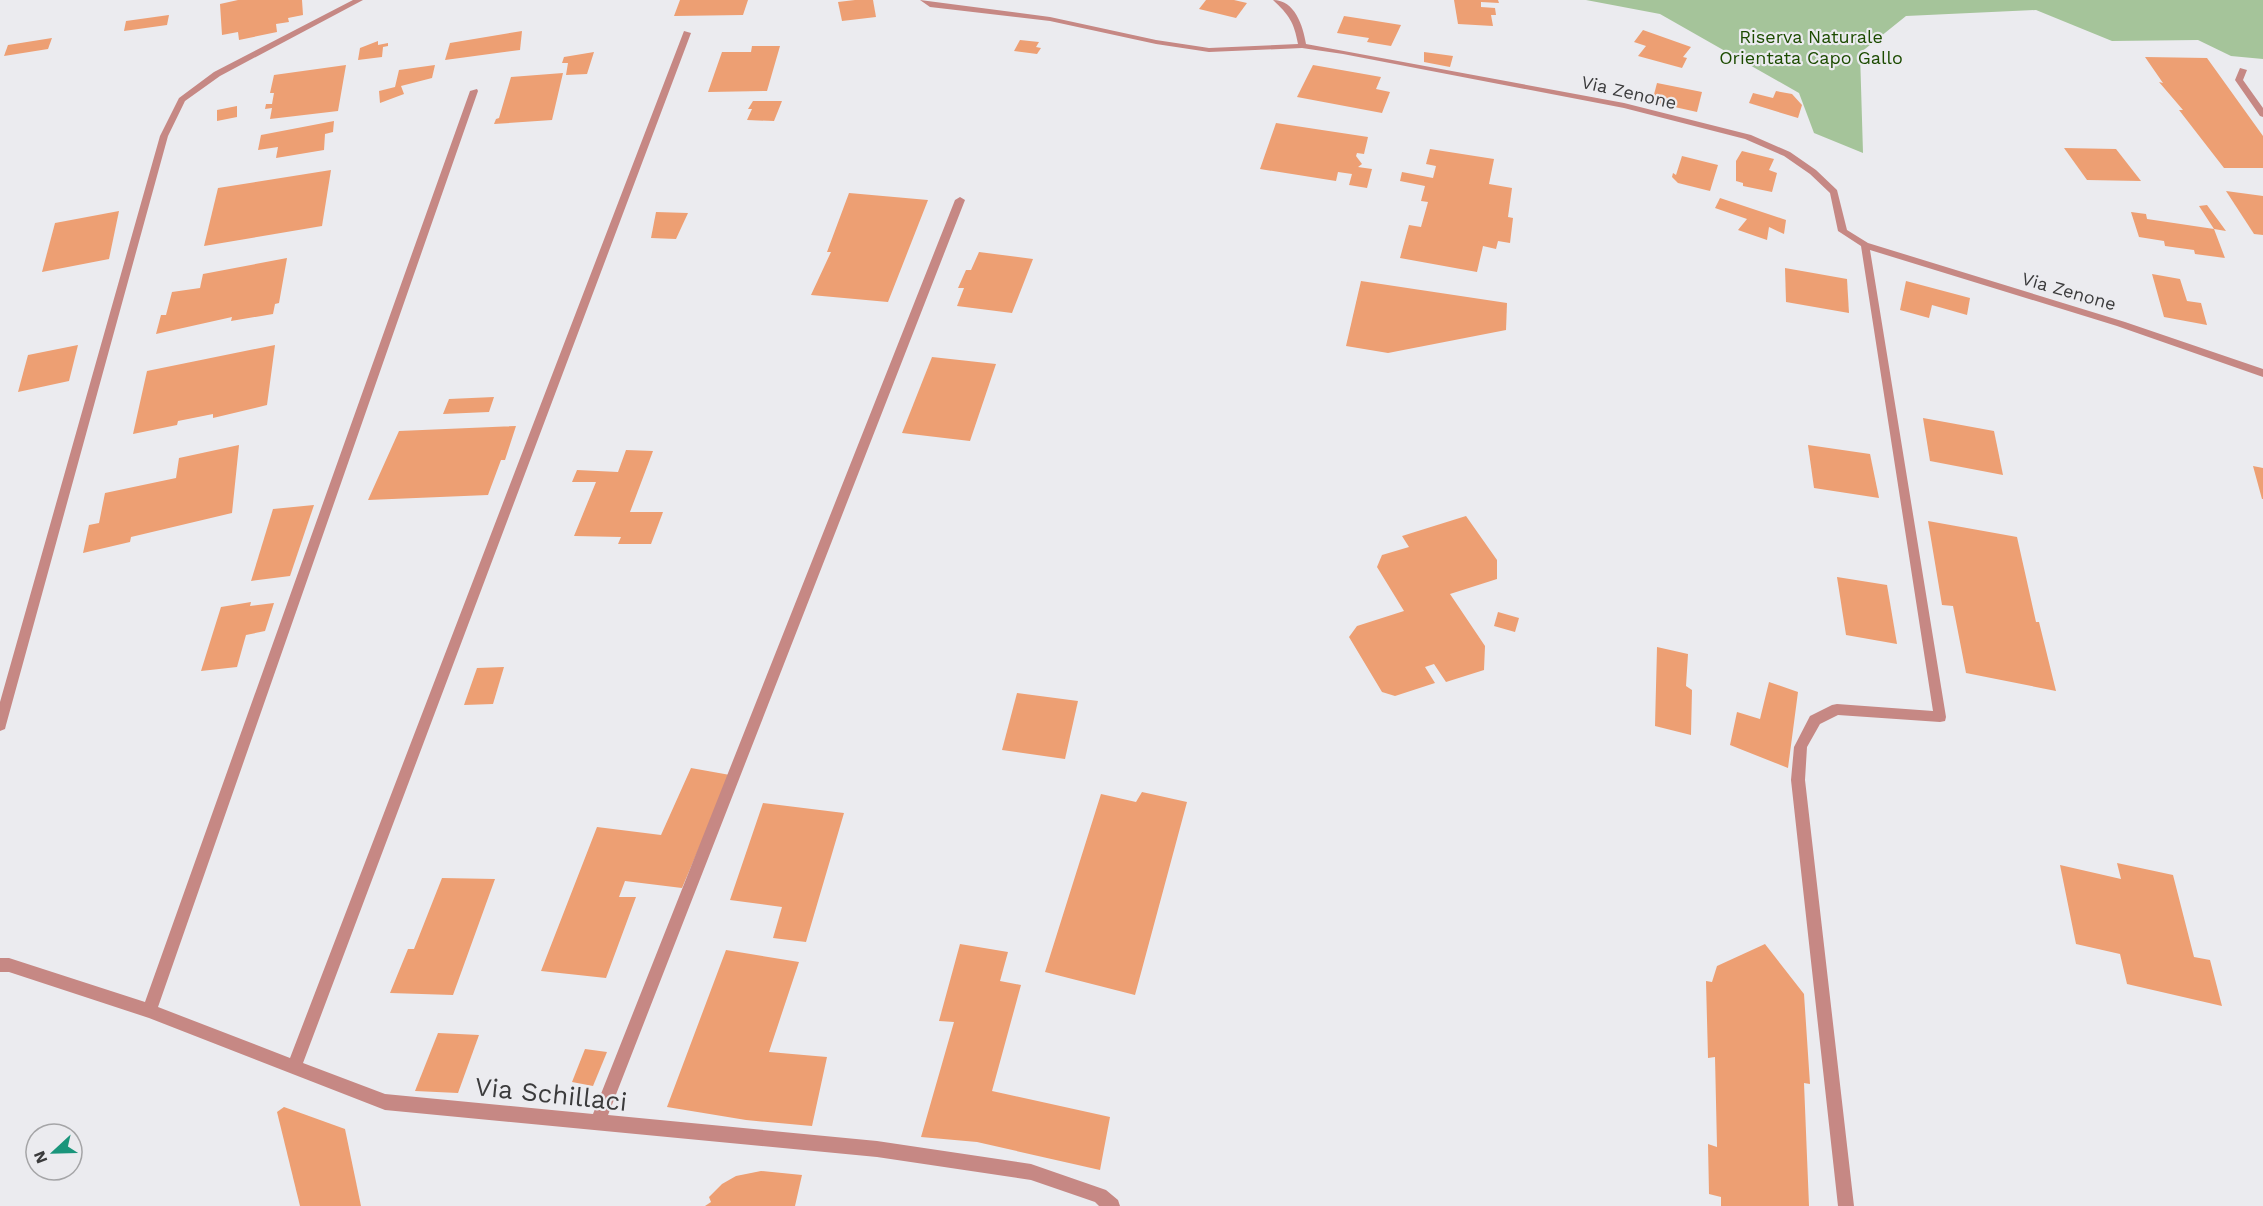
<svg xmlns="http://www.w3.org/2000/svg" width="2263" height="1206" font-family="'Work Sans',sans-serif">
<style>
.green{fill:#a5c49a}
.building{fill:#ed9f73}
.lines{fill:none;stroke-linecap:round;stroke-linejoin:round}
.street{fill:#c68884;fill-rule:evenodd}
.labels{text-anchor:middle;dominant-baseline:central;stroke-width:4.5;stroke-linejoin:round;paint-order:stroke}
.far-park-label{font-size:18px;fill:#1c4b00;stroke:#ebebef}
.far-street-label{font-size:18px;fill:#3b3b3c;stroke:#ebebef}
.near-street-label{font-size:26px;fill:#3b3b3c;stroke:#ebebef}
</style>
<rect width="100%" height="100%" fill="#ebebef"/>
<path class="green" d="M1586 0H2263V59L2231 56 2198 40 2112 41 2036 10 1906 16 1860 53 1863 153 1814 133 1799 93 1660 14Z"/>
<g class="building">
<path d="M238 0H302L303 15 288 18 289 22 276 24 277 32 239 40 238 32 222 35 220 4Z"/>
<path d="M680 0H748L743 15 674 16Z"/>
<path d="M855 0H873L876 17 842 21 838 2Z"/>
<path d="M1206 0H1234L1247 3 1236 18 1199 9Z"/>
<path d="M1454 0H1498L1499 3 1481 2V7L1495 8 1496 15H1491L1493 26 1458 24Z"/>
<path d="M169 15 167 25 124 31 126 21Z"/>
<path d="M1344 16 1376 21 1401 25 1391 46 1367 42 1369 38 1337 33Z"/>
<path d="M1643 30 1691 47 1683 57 1687 58 1682 68 1638 56 1646 46 1634 42Z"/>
<path d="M522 31 520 50 445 60 450 43Z"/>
<path d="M52 38 48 49 4 56 8 45Z"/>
<path d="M1020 40 1039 42 1036 47 1041 48 1037 54 1014 51Z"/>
<path d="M378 41V45L388 43V46L383 47 382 57 358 60 360 48Z"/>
<path d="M752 46H780L767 91 708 92 722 52H751Z"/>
<path d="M594 52 587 74 566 75 568 63H562L564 57Z"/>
<path d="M1424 52 1453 56 1450 67 1424 62Z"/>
<path d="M2145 57 2207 58 2263 136V168H2224L2179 110H2183L2159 82 2163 83Z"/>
<path d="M346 65 338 111 270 119 272 108 265 109 266 104H272L274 93H270L274 75Z"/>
<path d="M435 65 432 78 401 86 404 94 380 103 379 91 395 87 399 70Z"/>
<path d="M1313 65 1381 77 1376 89 1390 92 1382 113 1297 97Z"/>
<path d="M563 73 552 120 494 124 496 119 499 118 511 77Z"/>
<path d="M1657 83 1702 92 1697 112 1652 102Z"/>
<path d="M1776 91 1792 94 1802 105 1798 118 1749 103 1753 93 1773 98Z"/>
<path d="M753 101H782L774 121 747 120 752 109H748Z"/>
<path d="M237 106V117L217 121V110Z"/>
<path d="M334 121 333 132 325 134 324 150 276 158 278 147 258 150 261 135Z"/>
<path d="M1276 123 1368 137 1364 154 1357 153 1356 156 1362 164 1358 167 1372 169 1367 188 1349 185 1352 174 1338 172 1336 181 1260 169Z"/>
<path d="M2064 148 2116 149 2141 181 2087 180Z"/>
<path d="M1430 149 1494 159 1489 184 1512 188 1508 217 1513 218 1510 243 1498 241 1496 249 1483 246 1477 272 1400 258 1409 225 1421 227 1428 202 1421 201 1425 186 1400 181 1402 172 1433 178 1436 166 1426 164Z"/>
<path d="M1742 151 1774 159 1769 170 1777 173 1772 192 1743 186V183L1736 181V161Z"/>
<path d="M1682 156 1718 165 1710 191 1678 183 1672 177 1673 173 1676 175Z"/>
<path d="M331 170 322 226 204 246 218 188Z"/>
<path d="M2226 191 2263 196V235L2254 234Z"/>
<path d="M849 193 928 200 888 302 811 295 831 252H827Z"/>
<path d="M1720 198 1786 220 1784 234 1769 227 1767 240 1738 230 1747 219 1715 208Z"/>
<path d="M2207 205 2226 231 2214 229 2225 258 2195 254 2194 250 2165 246 2164 241 2139 237 2131 212 2146 214 2147 219 2214 229 2199 206Z"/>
<path d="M119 211 109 259 42 272 55 223Z"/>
<path d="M656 212 688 213 676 239 651 238Z"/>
<path d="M979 252 1033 259 1012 313 957 306 964 288H958L966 270H971Z"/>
<path d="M287 258 279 303 275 304 273 314 231 321 232 317 156 334 161 315H166L172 292 200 288 203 274Z"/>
<path d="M1785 268 1847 279 1849 313 1786 302Z"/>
<path d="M2152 274 2180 279 2187 301 2201 303 2207 325 2164 317Z"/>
<path d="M1361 281 1507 303 1506 330 1388 353 1346 346Z"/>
<path d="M1906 281 1970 298 1967 315 1932 305 1929 318 1900 310Z"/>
<path d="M78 345 69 381 18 392 28 355Z"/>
<path d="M275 345 267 405 213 418V414L178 421 177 425 133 434 147 371Z"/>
<path d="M932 357 996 364 970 441 902 433Z"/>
<path d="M494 397 489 412 443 414 449 399Z"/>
<path d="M1923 418 1994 431 2003 475 1930 461Z"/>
<path d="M516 426 505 460H501L488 495 368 500 399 431Z"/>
<path d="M239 445 232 513 131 537 130 542 83 553 89 525 99 523 105 493 176 478 179 458Z"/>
<path d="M1808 445 1870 454 1879 498 1814 488Z"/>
<path d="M626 450 653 451 630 512H663L651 544H618L621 537 574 536 596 482H572L577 470 618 472Z"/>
<path d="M2253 466 2263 468V499H2262Z"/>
<path d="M314 505 290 576 251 581 273 509Z"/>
<path d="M1466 516 1497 560V579L1450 594 1485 646 1484 670 1446 682 1434 664 1425 667 1435 683 1395 696 1382 692 1349 637 1357 626 1404 611 1377 567 1382 555 1409 547 1402 536Z"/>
<path d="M1928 521 2017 537 2036 622H2039L2056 691 1966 673 1953 606 1942 605Z"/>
<path d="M1837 577 1887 585 1897 644 1846 635Z"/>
<path d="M251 602 250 606 274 603 265 631 246 635 237 667 201 671 221 607Z"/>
<path d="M1498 612 1519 618 1515 632 1494 626Z"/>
<path d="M1657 647 1688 654 1686 686 1692 690 1691 735 1655 726Z"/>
<path d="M504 667 493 704 464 705 477 668Z"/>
<path d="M1769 682 1798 692 1788 768 1730 745 1737 712 1760 719Z"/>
<path d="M1017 693 1078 701 1065 759 1002 750Z"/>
<path d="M691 768 730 775 682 888 625 881 619 897H636L606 978 541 971 597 827 661 835Z"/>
<path d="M1142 792 1187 802 1135 995 1045 972 1101 794 1136 802Z"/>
<path d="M763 803 844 813 806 942 773 938 782 907 730 900Z"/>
<path d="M2117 863 2173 875 2194 957 2210 960 2222 1006 2127 984 2120 954 2076 944 2060 865 2121 879Z"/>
<path d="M442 878 495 879 453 995 390 993 408 949H414Z"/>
<path d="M960 944 1008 952 1000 981 1021 985 992 1091 1110 1117 1100 1170 977 1142 921 1137 954 1022 939 1021Z"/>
<path d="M1765 944 1804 994 1810 1084 1804 1083 1809 1206H1721V1197L1709 1194 1708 1144 1717 1147 1715 1057 1708 1058 1706 981 1712 982 1717 966Z"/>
<path d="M726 950 799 962 769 1052 827 1057 812 1126 746 1120 667 1107Z"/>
<path d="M438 1033 479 1035 458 1093 415 1091Z"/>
<path d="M585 1049 607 1052 593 1086 572 1082Z"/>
<path d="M284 1107 345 1129 361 1206H300L277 1112Z"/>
<path d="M761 1171 802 1175 795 1206H705L711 1202 709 1197 722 1184 736 1176Z"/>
</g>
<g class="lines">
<g class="street">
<path d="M353 0H363L220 76 185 101 168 136 6 725 5 729 0 731V702L160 136 179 98 214 72Z"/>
<path d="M920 0 1050 17 1156 40 1209 48 1298 44C1294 22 1289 15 1273 0 1295 0 1303 26 1306 44L1624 103 1751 135 1790 152 1816 170 1837 190 1847 230 1868 243 2125 322 2263 369V377L2117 326 1870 250 1946 717 1945 721 1940 722 1838 715 1820 724 1807 747 1805 780 1854 1206H1838L1791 780 1794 747 1810 716 1832 705 1837 704 1933 711 1861 246 1838 231 1830 193 1810 174 1784 156 1745 139 1624 108 1343 54 1302 48 1209 52 1156 44 1050 21 930 7Z"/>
<path d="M684 31 691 33 303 1063 385 1094 593 1114 955 200 960 197 965 200 608 1115 877 1141 1031 1164 1106 1190 1118 1200 1120 1206H1099L1095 1202 1031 1180 877 1157 385 1110 149 1018 9 972H0V958H9L145 1002 470 91 477 89 478 91 158 1007 290 1058Z"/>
<path d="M2240 68 2247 70 2243 80 2263 108V117L2260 116 2235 80Z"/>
</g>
</g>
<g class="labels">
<g class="far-park-label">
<text x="1811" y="36">Riserva Naturale<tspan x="1811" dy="21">Orientata Capo Gallo</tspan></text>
</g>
<g class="far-street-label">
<text transform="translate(1629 92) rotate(13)">Via Zenone</text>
<text transform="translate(2069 291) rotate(16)">Via Zenone</text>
</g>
<g class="near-street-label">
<text transform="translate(551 1094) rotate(6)">Via Schillaci</text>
</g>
</g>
<g transform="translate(54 1152) rotate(248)"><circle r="28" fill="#ebebef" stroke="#a5a5a7" stroke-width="1.5"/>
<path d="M0-4.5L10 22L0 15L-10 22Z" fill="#1a957b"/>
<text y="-9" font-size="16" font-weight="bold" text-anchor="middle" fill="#3b3b3c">N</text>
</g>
</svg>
